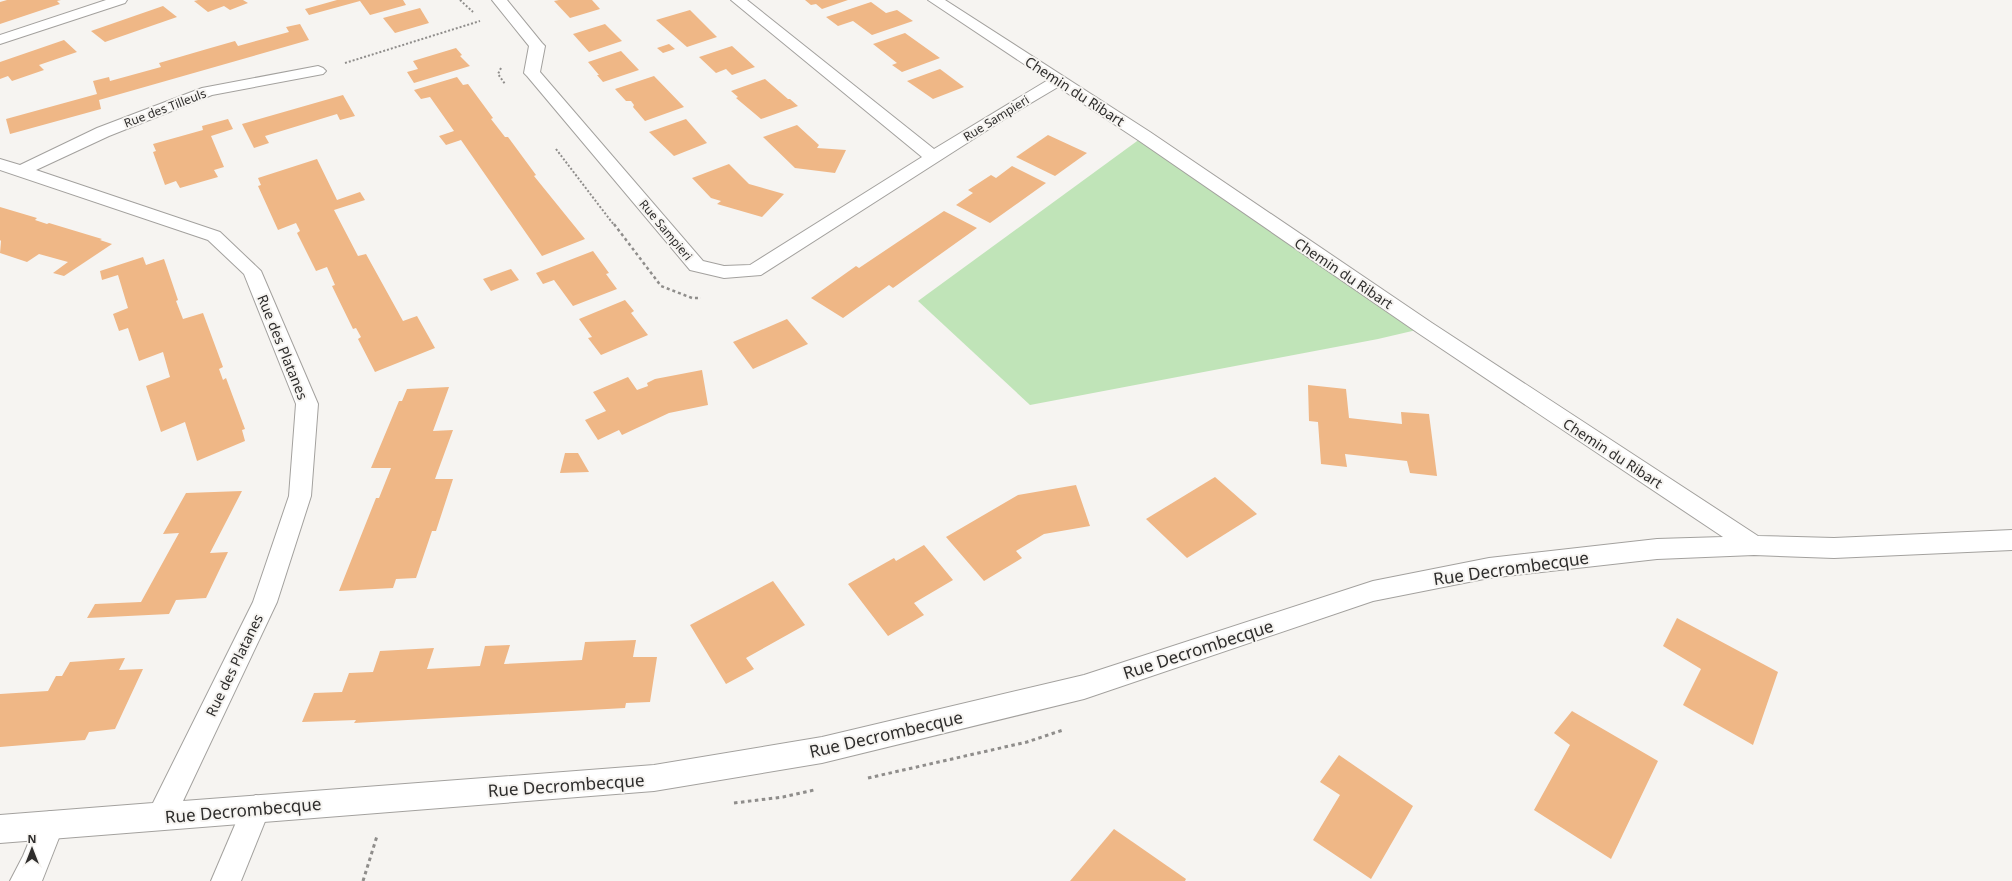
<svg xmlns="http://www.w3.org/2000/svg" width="2012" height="881" font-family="'Noto Sans',sans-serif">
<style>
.green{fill:#c0e4b8}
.building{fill:#efb786}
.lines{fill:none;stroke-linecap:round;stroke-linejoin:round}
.service-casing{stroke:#a3a19e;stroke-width:2}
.minor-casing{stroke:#a3a19e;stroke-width:2}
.path-far2{stroke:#8f8d8b;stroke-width:2;stroke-dasharray:2 2;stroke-linecap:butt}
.path-far1{stroke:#8f8d8b;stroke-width:2.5;stroke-dasharray:3 3;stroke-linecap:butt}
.path{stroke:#8f8d8b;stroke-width:3;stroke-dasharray:3.5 3.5;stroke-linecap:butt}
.service{fill:#fff;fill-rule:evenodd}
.minor{fill:#fff;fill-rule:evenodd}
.labels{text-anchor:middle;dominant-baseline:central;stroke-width:4;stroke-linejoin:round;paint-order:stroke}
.far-street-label{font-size:12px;fill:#2e2d2c;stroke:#f6f4f1}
.street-label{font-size:14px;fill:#2e2d2c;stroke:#f6f4f1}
.near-street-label{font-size:17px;fill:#2e2d2c;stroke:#f6f4f1}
</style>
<rect width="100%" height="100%" fill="#f6f4f1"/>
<path class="green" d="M1144 136 1425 328 1378 339 1030 405 918 301Z"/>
<g class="building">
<path d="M7 0H61L57 1 60 4 0 24V2Z"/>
<path d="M198 0H243L248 3 230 10 224 6 208 12 194 1Z"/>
<path d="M337 0H403L406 5 370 15 360 1 309 15 305 9Z"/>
<path d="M559 0H592L600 9 570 18 554 1Z"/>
<path d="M805 0H848L822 9 816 4 811 5Z"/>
<path d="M871 2 886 13 897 10 913 21 872 35 853 21 838 26 826 17Z"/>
<path d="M163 6 177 17 105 42 91 31Z"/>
<path d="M420 8 429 23 395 33 383 18Z"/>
<path d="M690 10 717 37 687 47 656 20Z"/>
<path d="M300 24 309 40 99 100 101 109 10 134 6 119 97 94 93 81 109 77 110 81 161 67 159 63 207 49 235 41 238 46 289 32 286 27Z"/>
<path d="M605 24 622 41 589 52 573 34Z"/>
<path d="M905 33 940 58 902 72 892 65 897 63 873 44Z"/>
<path d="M64 40 77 52 39 65 44 70 12 81 8 76 0 79V62Z"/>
<path d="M669 44 675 49 663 53 657 48Z"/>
<path d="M732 46 755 67 732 75 726 69 716 73 699 57Z"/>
<path d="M456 48 462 55 460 56 470 66 414 83 407 72 418 69 413 61Z"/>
<path d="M621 51 639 70 603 82 597 75H599L588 62Z"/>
<path d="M940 69 964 87 933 99 907 81Z"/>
<path d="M654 76 684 107 645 121 633 107 634 105 631 101H626L615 89Z"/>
<path d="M457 77 463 85 468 84 493 118 491 119 505 137H508L536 175 534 176 585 239 542 256 461 140 446 145 439 136 454 131 430 97 421 99 414 90Z"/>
<path d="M765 79 788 99H790L798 106 761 119 736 98 738 97 731 91Z"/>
<path d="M343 95 355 116 340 120 337 114 265 136 269 143 254 148 242 124Z"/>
<path d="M228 119 233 129 211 136 224 167 214 170 218 177 180 188 176 181 165 185 153 152 156 151 153 144 203 130 202 126Z"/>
<path d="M686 119 707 143 674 156 649 132Z"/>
<path d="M797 125 819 145 817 148 846 150 835 173 795 168 763 137Z"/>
<path d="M1048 135 1087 153 1055 176 1016 157Z"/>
<path d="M317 159 337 200 360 192 365 200 334 210 358 256 366 254 403 321 417 316 435 348 375 372 358 339 361 337 356 328 353 329 332 286 335 285 327 267 316 271 297 233 300 231 296 223 278 230 258 186 261 185 258 178Z"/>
<path d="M729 164 749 184 784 194 762 217 717 204 721 201 711 198 692 178Z"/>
<path d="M1012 166 1046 183 990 223 956 205 973 193 968 190 991 175 996 178Z"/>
<path d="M0 207 37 218 35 220 47 224 49 223 102 239 100 240 112 244 64 276 53 273 68 262 39 254 27 262 0 253 1 241 0 240Z"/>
<path d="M944 211 977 228 893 288 889 285 843 318 811 298 856 266 859 268Z"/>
<path d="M593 251 609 273 606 274 617 289 573 306 554 280 543 284 536 273Z"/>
<path d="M143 257 146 265 164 259 178 300 176 301 183 319 203 313 223 367 219 369 223 380 226 378 245 429 242 430 245 441 197 461 185 422 161 432 146 386 170 377 163 352 139 361 128 328 119 331 113 314 128 308 118 275 102 280 100 271Z"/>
<path d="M511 269 519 280 491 291 483 279Z"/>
<path d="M625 300 634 311 631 313 648 335 601 355 588 338 592 337 579 319Z"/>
<path d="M787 319 808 344 753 369 733 342Z"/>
<path d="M702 370 708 405 669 413 622 435 619 430 598 440 585 420 606 411 593 392 628 377 637 390 648 386 647 383 655 379Z"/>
<path d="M1308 385 1346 389 1349 418 1402 424 1401 412 1429 414 1437 476 1410 473 1407 461 1345 454 1347 467 1321 464 1318 422 1309 421Z"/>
<path d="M449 387 433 431 453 430 435 479H453L436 531H432L416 578 396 579 393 588 339 591 376 498H379L391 468H371L399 401H402L407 389Z"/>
<path d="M565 453H578L589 472 560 473Z"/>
<path d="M1215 477 1257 514 1187 558 1146 519Z"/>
<path d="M1076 485 1090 526 1044 534 1016 551 1022 558 984 581 946 537 1018 495Z"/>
<path d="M242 491 210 553 228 552 206 598 176 600 169 614 87 618 95 604 141 602 179 533 163 534 186 493Z"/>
<path d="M924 545 953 580 914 603 924 615 888 636 848 584 894 558 896 561Z"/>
<path d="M773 581 805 625 746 658 754 669 726 684 690 625Z"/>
<path d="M1677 618 1778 672 1753 745 1683 705 1701 669 1663 646Z"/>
<path d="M636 640 633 657H657L650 702 626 703 625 708 354 723 356 720 302 722 314 693 342 692 349 673 373 672 380 651 434 648 427 669 480 666 485 646 510 645 504 664 582 660 585 642Z"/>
<path d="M125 658 119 670 143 669 115 729 89 732 85 740 0 747V694L48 691 56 676H62L70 662Z"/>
<path d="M1572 711 1658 761 1611 859 1534 810 1570 745 1554 733Z"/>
<path d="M1339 755 1413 806 1371 879 1313 840 1340 795 1320 782Z"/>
<path d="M1114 829 1186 879 1185 881H1070Z"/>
</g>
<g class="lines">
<g class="service-casing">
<g id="service">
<path d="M256 795 266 799 270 809 241 881H211L246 799Z"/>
<path d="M50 811 60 815 64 825 44 876 42 881H10L23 856 40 815Z"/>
</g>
</g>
<g class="minor-casing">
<g id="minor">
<path d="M106 0H127L125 3 0 44V35Z"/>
<path d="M492 0H507L542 43 545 46 540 72 703 261 724 266 750 265 922 157 731 0H747L934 149 1048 80 928 0H945L1150 132 1432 323 1758 536 1834 538 2012 530V550L1834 558 1754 555 1657 559 1489 578 1373 601 1084 699 822 763 654 791 0 843V815L153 803 253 602 289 496 296 404 244 274 208 240 0 170V159L20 165 97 128 202 88 318 66 323 68 326 71 323 74 212 95 109 136 36 170 220 232 261 271 318 404 311 496 277 602 183 801 654 765 822 737 1084 675 1373 581 1489 558 1657 539 1723 537 1418 333 1138 140 1058 87 1014 113 761 275 724 278 690 270 527 76 524 73 529 46Z"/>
</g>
</g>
<g class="path-far2">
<path d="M460 0 473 12"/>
<path d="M345 63 480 21"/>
<path d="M501 68 498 74 505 84"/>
<path d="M556 149 614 225"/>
</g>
<path class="path-far1" d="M614 224 661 286 692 298H701"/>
<g class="path">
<path d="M868 778 1027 742 1063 730"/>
<path d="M734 803 783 797 814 790"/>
<path d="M363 881 377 836"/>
</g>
<use href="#service" class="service"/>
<use href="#minor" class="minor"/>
</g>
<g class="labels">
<g class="far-street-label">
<text transform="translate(165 108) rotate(-21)">Rue des Tilleuls</text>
<text transform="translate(996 118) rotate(-32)">Rue Sampieri</text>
<text transform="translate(666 230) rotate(50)">Rue Sampieri</text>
</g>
<g class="street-label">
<text transform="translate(1075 91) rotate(33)">Chemin du Ribart</text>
<text transform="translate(1344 273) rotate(34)">Chemin du Ribart</text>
<text transform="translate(283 347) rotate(68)">Rue des Platanes</text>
<text transform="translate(1613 453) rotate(33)">Chemin du Ribart</text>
<text transform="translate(234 665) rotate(-64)">Rue des Platanes</text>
</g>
<g class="near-street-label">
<text transform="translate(1511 568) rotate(-8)">Rue Decrombecque</text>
<text transform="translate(1198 649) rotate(-18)">Rue Decrombecque</text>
<text transform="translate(886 734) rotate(-13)">Rue Decrombecque</text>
<text transform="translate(566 785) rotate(-4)">Rue Decrombecque</text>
<text transform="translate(243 810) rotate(-5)">Rue Decrombecque</text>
</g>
</g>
<g transform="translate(32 849)" stroke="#f6f4f1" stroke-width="3" paint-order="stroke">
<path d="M0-3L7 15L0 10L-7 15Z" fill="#2e2d2c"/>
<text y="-6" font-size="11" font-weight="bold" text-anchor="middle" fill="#2e2d2c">N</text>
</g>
</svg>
